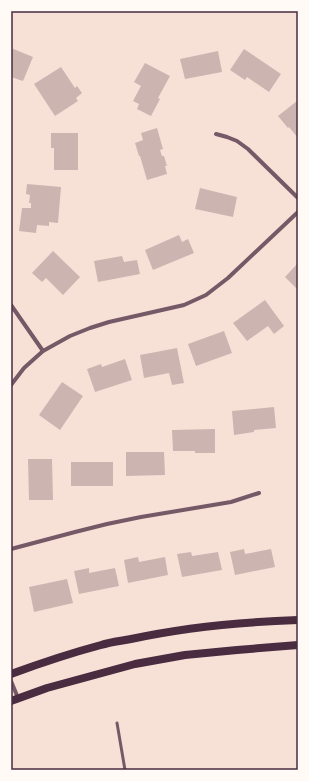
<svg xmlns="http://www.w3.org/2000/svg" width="309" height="781" font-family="Figtree,sans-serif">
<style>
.building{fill:#ccb4b1}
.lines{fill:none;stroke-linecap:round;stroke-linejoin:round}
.service{stroke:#755966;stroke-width:3}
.minor{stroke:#755966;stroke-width:4}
.secondary{stroke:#4a2c40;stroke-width:8}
.neatline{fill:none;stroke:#4a2c40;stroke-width:1.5}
</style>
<rect width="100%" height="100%" fill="#f7e1d7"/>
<g class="building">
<path d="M11 48 33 57 23 81 11 77Z"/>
<path d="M244 49 281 74 269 92 247 77 245 80 230 70Z"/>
<path d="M218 51 222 72 185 79 180 59Z"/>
<path d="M145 63 170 76 158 98 160 99 151 116 137 109 139 104 133 101 141 86 134 82Z"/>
<path d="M61 67 75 88 77 86 82 93 76 98 78 101 55 116 34 84Z"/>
<path d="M297 101 298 103V138L289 127 288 128 278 116Z"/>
<path d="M157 128 163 149 160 150 162 156H164L167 166H165L167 174 147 180 140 156H139L135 143 143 140 141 133Z"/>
<path d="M51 133H78V170H54V148H51Z"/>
<path d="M27 184 61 187 58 223 49 222V226L37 225 36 233 19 231 22 208H31V203H29L30 195 26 194Z"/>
<path d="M200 188 237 197 233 217 195 209Z"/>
<path d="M179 235 182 242 188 239 194 253 153 270 145 250Z"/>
<path d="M53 251 80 277 63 295 46 278 42 282 32 273Z"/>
<path d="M122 256 124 262 137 260 140 274 98 282 94 261Z"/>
<path d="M298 263V290L285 277Z"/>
<path d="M265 300 284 326 274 334 268 326 247 341 233 323Z"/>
<path d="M224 331 232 353 196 366 188 344Z"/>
<path d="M177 348 184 383 172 385 169 373 144 378 140 355Z"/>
<path d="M125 359 132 380 95 392 87 369 101 364 102 367Z"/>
<path d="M62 382 83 396 60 430 39 415Z"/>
<path d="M274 407 276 428 254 430V432L234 435 232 411Z"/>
<path d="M215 429V453H195V451H173L172 430Z"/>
<path d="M126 452H164L165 475 126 476Z"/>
<path d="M28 459H52L53 500H29Z"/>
<rect x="71" y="462" width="42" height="24"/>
<path d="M244 549 245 554 271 549 275 567 235 575 230 552Z"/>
<path d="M191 552 192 556 218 552 222 570 182 577 177 554Z"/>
<path d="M138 557 139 562 165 557 168 575 128 583 124 560Z"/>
<path d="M89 568V573L115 568 119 586 79 594 74 571Z"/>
<path d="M67 579 73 603 34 612 29 587Z"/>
</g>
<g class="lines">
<path class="service" d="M117 723 125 770"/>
<g class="minor">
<path d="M216 134 227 137 237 141 248 149 298 198"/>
<path d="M11 305 43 351"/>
<path d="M11 385 24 368 43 351 70 336 90 328 109 322 184 305 206 295 228 278 298 212"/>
<path d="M11 549 75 532 107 524 141 517 231 502 259 493"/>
<path d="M11 681 18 698"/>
</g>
<g class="secondary">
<path d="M11 674C41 663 71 653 101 645 111 642 121 641 131 639 186 627 242 622 298 620"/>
<path d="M11 701 47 688 135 664 185 655 237 650 298 645"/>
</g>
</g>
<rect width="309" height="781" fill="none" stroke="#fffaf5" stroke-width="24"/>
<rect x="12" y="12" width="285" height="757" class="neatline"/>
</svg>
